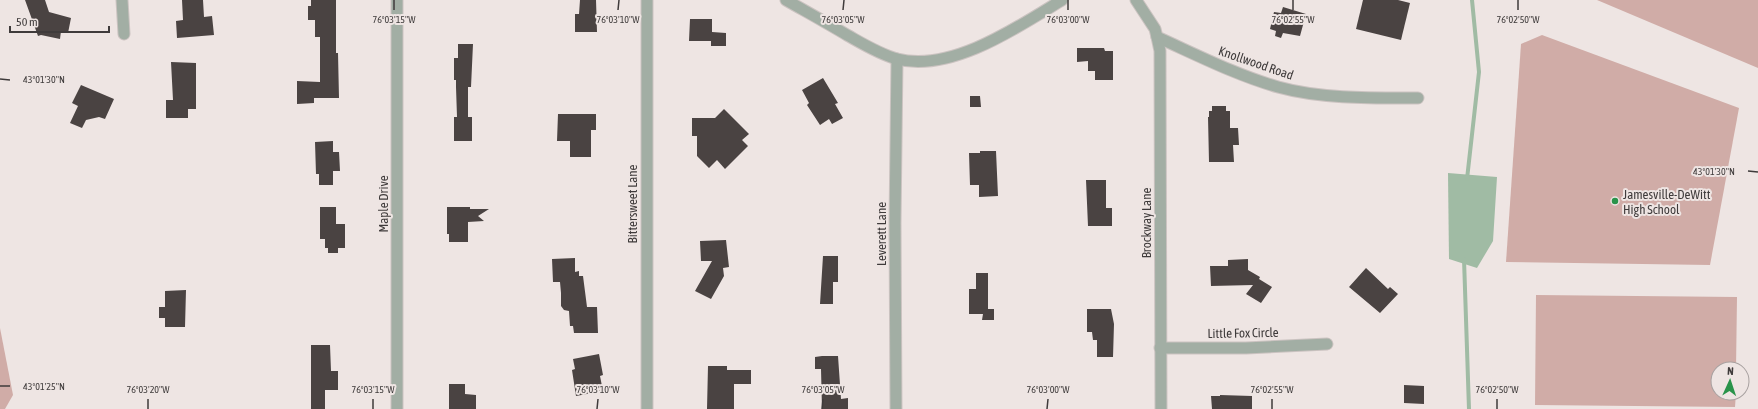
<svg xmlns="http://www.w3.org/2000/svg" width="1758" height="409" font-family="'Asap Condensed',sans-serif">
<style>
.green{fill:#d0aca7}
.water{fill:#a0bba4}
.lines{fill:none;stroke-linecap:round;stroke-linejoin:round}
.stream{stroke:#a0bba4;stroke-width:4}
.building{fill:#4a4342}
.minor-casing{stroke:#cbc3c1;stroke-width:13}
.tertiary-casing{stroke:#cbc3c1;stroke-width:13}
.minor{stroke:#a2aea4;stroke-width:11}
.tertiary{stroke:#a2aea4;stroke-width:11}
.ticks{fill:none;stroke:#3f3b3b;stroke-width:1.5}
.poi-dot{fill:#29934a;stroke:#eee5e3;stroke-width:1.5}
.labels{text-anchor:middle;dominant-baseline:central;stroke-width:4;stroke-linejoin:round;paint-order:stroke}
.street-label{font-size:13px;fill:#3f3b3b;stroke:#eee5e3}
.poi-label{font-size:13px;fill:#3f3b3b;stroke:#eee5e3;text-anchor:start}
.ticks-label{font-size:10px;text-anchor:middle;fill:#3f3b3b;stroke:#eee5e3;stroke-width:4;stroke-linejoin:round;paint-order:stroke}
</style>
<rect width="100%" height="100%" fill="#eee5e3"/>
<g class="green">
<path d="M1597 0H1758V68Z"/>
<path d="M1542 35 1739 108 1710 265 1506 262 1521 44Z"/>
<path d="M1536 295 1737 297 1736 369H1718V393H1736L1735 407 1535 405Z"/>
<path d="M0 328 13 395 5 409H0Z"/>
</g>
<path class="water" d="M1448 173 1497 177 1493 241 1477 268 1449 259Z"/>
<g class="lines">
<g class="stream">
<path d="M1467 179 1479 72 1472 0"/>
<path d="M1464 259 1469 409"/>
</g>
</g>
<g class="building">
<path d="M25 0H45L49 12 71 18 68 33 61 31 60 39 41 35 38 36Z"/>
<path d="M182 0H203L204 17 212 16 214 35 177 38 176 21 183 20Z"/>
<path d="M311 0H336V53H338L339 98H314V103L297 104V81L320 82V37H315V20H308V6H311Z"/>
<path d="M580 0H596L597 32H575V14H579Z"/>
<path d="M1363 0H1398L1410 3 1401 40 1356 29Z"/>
<path d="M1283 7 1306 14 1300 36 1283 33 1281 38 1275 36 1276 31 1270 29 1274 12 1281 13Z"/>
<path d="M690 19H712V32L726 33V46H711V41H689Z"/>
<path d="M458 44H473L471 87H468V117H472V141H454V117H457L456 87V80H454V58H458Z"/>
<path d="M1077 48H1104L1105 51H1113V80H1095V71H1088V61L1077 62Z"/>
<path d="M171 62 196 63V109H188V118H166V100H173Z"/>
<path d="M823 78 838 103 835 104 843 118 832 124 829 119 820 125 807 105 809 103 802 90Z"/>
<path d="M81 85 114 99 105 119 99 117 86 120 82 128 70 123 78 106 72 103Z"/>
<path d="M970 96H980L981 107H970Z"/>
<path d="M1212 106H1226V111H1230V128H1238L1239 145H1233L1234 162H1209L1208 117H1209V111H1212Z"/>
<path d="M724 109 749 134 742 140 748 146 725 169 717 160 709 168 697 156V136H692V118H715Z"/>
<path d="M558 114H596V130H591V157H570V141H557Z"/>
<path d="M333 141V152H339L340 171H333V185H319V174H316L315 142Z"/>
<path d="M980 151H996L998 196 979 197V185H970L969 153H980Z"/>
<path d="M1086 180H1106V208H1112V226H1088Z"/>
<path d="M320 207H336V224H345V248H338V253H328V248H325V239H320Z"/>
<path d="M447 207H470V209H489L478 216 484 221 468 222V242H449V234H447Z"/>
<path d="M726 240 729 267 723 268 724 276 711 299 695 291 712 261H701L700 241Z"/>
<path d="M823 256H838V282H833V304H820Z"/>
<path d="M575 258V272L579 271V276H583L587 307H597L598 333H574L573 326H570L569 311 564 310 561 306V293L560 282H553L552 259Z"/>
<path d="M1248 259V270L1260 277 1259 279 1272 287 1261 303 1246 294 1253 285 1211 286 1210 266H1228V260Z"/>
<path d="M1366 268 1388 289 1390 287 1398 294 1380 313 1349 287Z"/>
<path d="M976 273H988V309H994V320H982L983 314H969V289H976Z"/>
<path d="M186 290 185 327H165V318H159V307H165V291Z"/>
<path d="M1087 309H1111L1114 324 1113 357H1097V340H1093L1092 332H1087Z"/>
<path d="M311 345H330L331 371H338V390H325V409H311Z"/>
<path d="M599 354 603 375 600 376 603 391 576 396 572 370 575 369 573 359Z"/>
<path d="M822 356H838L841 399 848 398V409H822L821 369H815V357Z"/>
<path d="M708 366H727V370H751V384H734V409H707Z"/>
<path d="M449 384H465V394L476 395V409H449Z"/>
<path d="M1404 385 1424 386V404L1404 403Z"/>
<path d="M1220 395 1252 396V409H1212L1211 396H1220Z"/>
</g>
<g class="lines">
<g class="minor-casing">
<g id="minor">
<path d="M122 0 124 34"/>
<path d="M786 0C807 12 827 23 847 35 863 44 879 54 897 59 951 73 1018 27 1062 0"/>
<path d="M1136 0 1155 29 1157 37C1197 55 1236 75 1278 87 1321 99 1374 98 1418 98"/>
<path d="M1157 37 1160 51 1161 409"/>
<path d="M1160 348H1246L1327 344"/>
<path d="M647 409V0"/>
<path d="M896 409 895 223 897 59"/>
</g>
</g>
<g class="tertiary-casing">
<path id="tertiary" d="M397 409V0"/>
</g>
<use href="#minor" class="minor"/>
<use href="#tertiary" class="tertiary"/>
</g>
<path class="ticks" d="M394 10V0M618 10 619 0M843 10 844 0M1068 10V0M1293 10V0M1518 10V0M0 79 10 80M1748 171 1758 172M0 386H10M148 409V399M373 409V399M597 409 598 399M822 409 823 399M1047 409 1048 399M1272 409V399M1497 409V399"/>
<circle class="poi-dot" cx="1615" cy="201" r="4"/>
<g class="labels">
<g class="street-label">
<text transform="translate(1256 63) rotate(19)">Knollwood Road</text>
<text transform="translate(383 204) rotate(-90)">Maple Drive</text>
<text transform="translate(632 204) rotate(-90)">Bittersweet Lane</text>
<text transform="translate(1146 223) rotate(-90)">Brockway Lane</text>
<text transform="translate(881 234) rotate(-90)">Leverett Lane</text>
<text transform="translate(1243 333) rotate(-1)">Little Fox Circle</text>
</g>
<g class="poi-label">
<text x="1623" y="194">Jamesville-DeWitt<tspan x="1623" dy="15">High School</tspan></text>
</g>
</g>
<g class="ticks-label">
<text x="394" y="23">76°03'15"W</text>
<text x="618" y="23">76°03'10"W</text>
<text x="843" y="23">76°03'05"W</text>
<text x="1068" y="23">76°03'00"W</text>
<text x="1293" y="23">76°02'55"W</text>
<text x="1518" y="23">76°02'50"W</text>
<text x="44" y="83">43°01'30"N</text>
<text x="1714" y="175">43°01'30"N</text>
<text x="44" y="390">43°01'25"N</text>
<text x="148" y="393">76°03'20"W</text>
<text x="373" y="393">76°03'15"W</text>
<text x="598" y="393">76°03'10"W</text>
<text x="823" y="393">76°03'05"W</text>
<text x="1048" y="393">76°03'00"W</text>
<text x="1272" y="393">76°02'55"W</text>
<text x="1497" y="393">76°02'50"W</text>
</g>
<g transform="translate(1730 381) rotate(3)"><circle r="19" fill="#eee5e3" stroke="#a8a1a0"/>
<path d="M0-3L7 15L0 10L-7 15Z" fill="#29934a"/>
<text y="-6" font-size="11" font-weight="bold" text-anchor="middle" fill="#3f3b3b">N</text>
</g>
<path d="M10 26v6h99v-6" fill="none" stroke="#3f3b3b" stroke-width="2"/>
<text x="16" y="26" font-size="12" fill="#3f3b3b" stroke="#eee5e3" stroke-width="3" paint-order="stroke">50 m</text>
</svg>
